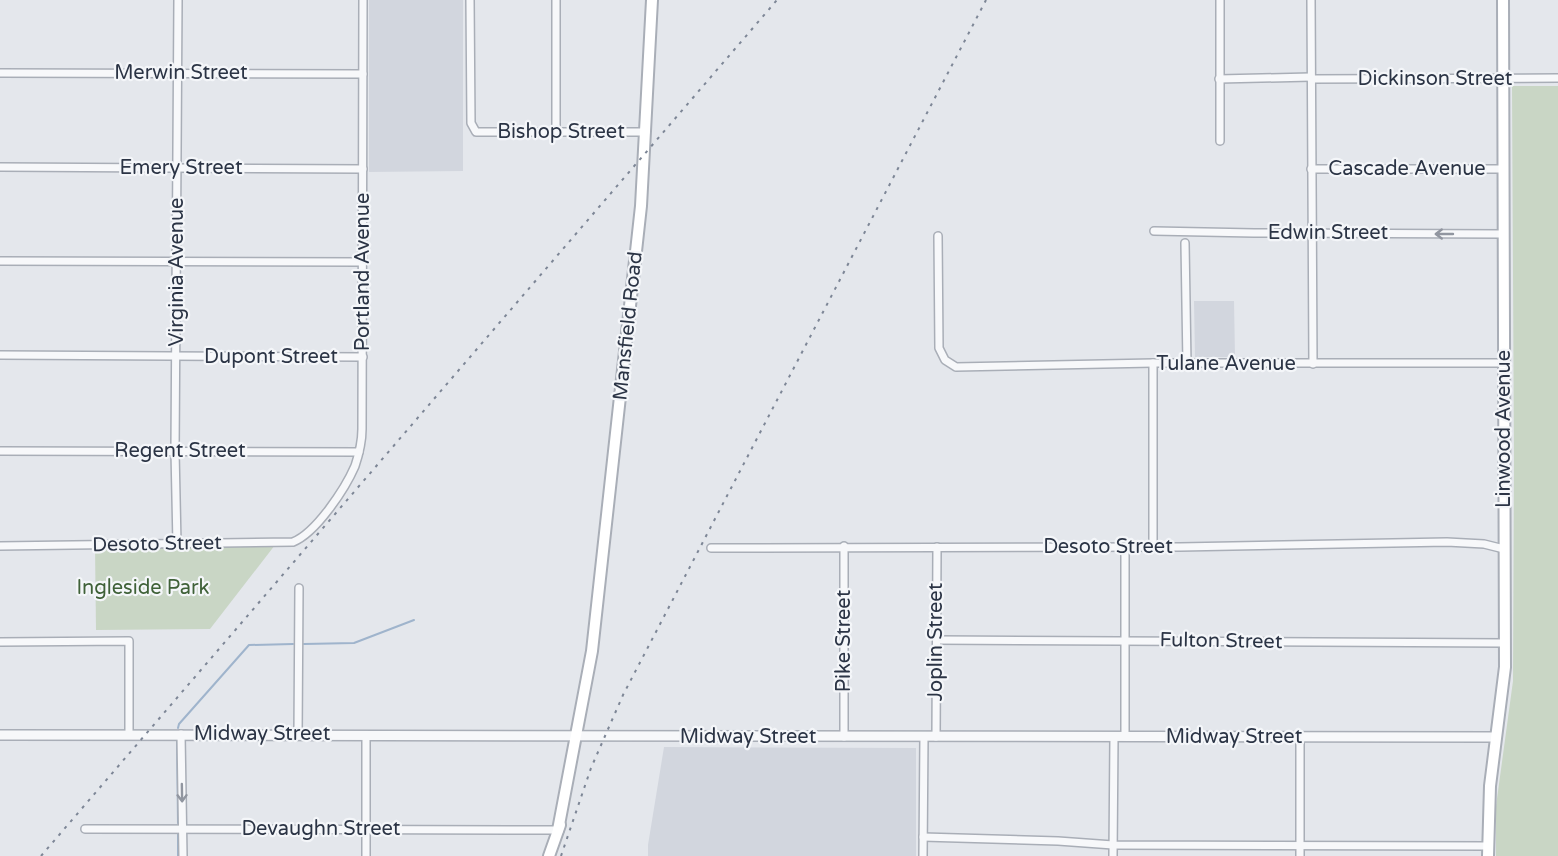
<svg xmlns="http://www.w3.org/2000/svg" width="1558" height="856" font-family="'Varela Round',sans-serif">
<style>
.built{fill:#d2d6de}
.green{fill:#c9d6c5}
.lines{fill:none;stroke-linecap:round;stroke-linejoin:round}
.stream{stroke:#9fb4cc;stroke-width:2}
.minor-casing{stroke:#a9aeb7;stroke-width:10}
.tertiary-casing{stroke:#a9aeb7;stroke-width:12}
.secondary-casing{stroke:#a9aeb7;stroke-width:14}
.minor{stroke:#f7f8fa;stroke-width:7}
.tertiary{stroke:#f7f8fa;stroke-width:9}
.secondary{stroke:#fff;stroke-width:10}
.rail{stroke:#7d8696;stroke-width:2;stroke-dasharray:3 6;stroke-linecap:butt}
.oneway{stroke:#9196a0}
.labels{text-anchor:middle;dominant-baseline:central;stroke-width:4.5;stroke-linejoin:round;paint-order:stroke}
.street-label{font-size:20px;fill:#2b3445;stroke:#f4f6f9}
.park-label{font-size:20px;fill:#3f6138;stroke:#f4f6f9}
</style>
<rect width="100%" height="100%" fill="#e4e7ec"/>
<g class="built">
<path d="M369 0H463V171L369 172Z"/>
<path d="M1194 301H1234L1235 357H1195Z"/>
<path d="M664 747 916 748V856H648V845Z"/>
</g>
<g class="green">
<path d="M1512 86H1558V856H1496V806L1513 681 1514 462Z"/>
<path d="M275 545 210 629 96 630 95 547Z"/>
</g>
<g class="lines">
<g class="stream">
<path d="M304 644 354 643 414 620"/>
<path d="M178 728 179 724 249 645 293 644"/>
<path d="M177 739 178 823"/>
<path d="M178 834V856"/>
</g>
<g class="minor-casing">
<g id="minor">
<path d="M470 0 471 123 476 132H646"/>
<path d="M1220 0V141"/>
<path d="M1311 0 1313 364"/>
<path d="M0 73 363 74"/>
<path d="M1219 79 1311 77"/>
<path d="M1311 79 1558 78"/>
<path d="M556 132V0"/>
<path d="M0 167 363 169"/>
<path d="M1311 169H1503"/>
<path d="M1154 231 1254 233 1503 234"/>
<path d="M938 236 939 348 945 360 956 367 1153 363H1504"/>
<path d="M1185 243 1187 364"/>
<path d="M0 261 363 262"/>
<path d="M0 355 363 357"/>
<path d="M0 451 359 452"/>
<path d="M177 544 175 451 178 0"/>
<path d="M0 546 293 542C316 533 345 489 355 466 359 454 362 442 362 429L363 0"/>
<path d="M844 546V737"/>
<path d="M1153 547V363"/>
<path d="M711 548 1180 547 1447 542 1484 544 1504 549"/>
<path d="M937 640 1505 643"/>
<path d="M0 642 129 641V734"/>
<path d="M181 734 183 856"/>
<path d="M298 735 299 588"/>
<path d="M366 735V856"/>
<path d="M936 737 937 547"/>
<path d="M1125 737V547"/>
<path d="M85 829 558 830"/>
<path d="M923 837 1058 841 1113 845 1488 846"/>
<path d="M923 856 924 736"/>
<path d="M1113 856 1114 737"/>
<path d="M1300 856V737"/>
</g>
</g>
<g class="tertiary-casing">
<path id="tertiary" d="M0 735 1496 737"/>
</g>
<g class="secondary-casing">
<g id="secondary">
<path d="M558 830 592 651 641 206 652 0"/>
<path d="M549 856 560 825"/>
<path d="M1488 856 1490 786 1505 667 1503 0"/>
</g>
</g>
<use href="#minor" class="minor"/>
<use href="#tertiary" class="tertiary"/>
<use href="#secondary" class="secondary"/>
<g class="rail">
<path d="M41 856 777 0"/>
<path d="M561 856 591 768 623 695 986 0"/>
</g>
</g>
<defs><path id="oneway-shaft" d="M-6 0H5M1.5-3L5.5 0L1.5 3" fill="none" stroke-width="1.6" stroke-linecap="round" stroke-linejoin="round" transform="scale(1.5)"/></defs>
<g class="oneway">
<use href="#oneway-shaft" transform="translate(1444 234) rotate(-180)"/>
<use href="#oneway-shaft" transform="translate(182 793) rotate(89)"/>
</g>
<g class="labels">
<g class="street-label">
<text x="181" y="73">Merwin Street</text>
<text x="1435" y="79">Dickinson Street</text>
<text x="561" y="132">Bishop Street</text>
<text x="181" y="168">Emery Street</text>
<text x="1407" y="169">Cascade Avenue</text>
<text x="1328" y="233">Edwin Street</text>
<text transform="translate(177 272) rotate(-90)">Virginia Avenue</text>
<text transform="translate(363 272) rotate(-90)">Portland Avenue</text>
<text transform="translate(628 326) rotate(-84)">Mansfield Road</text>
<text x="271" y="357">Dupont Street</text>
<text x="1226" y="364">Tulane Avenue</text>
<text transform="translate(1504 429) rotate(-90)">Linwood Avenue</text>
<text x="180" y="451">Regent Street</text>
<text transform="translate(157 544) rotate(-1)">Desoto Street</text>
<text x="1108" y="547">Desoto Street</text>
<text transform="translate(844 641) rotate(-90)">Pike Street</text>
<text transform="translate(1221 641) rotate(1)">Fulton Street</text>
<text transform="translate(936 642) rotate(-90)">Joplin Street</text>
<text x="262" y="734">Midway Street</text>
<text x="748" y="737">Midway Street</text>
<text x="1234" y="737">Midway Street</text>
<text x="321" y="829">Devaughn Street</text>
</g>
<g class="park-label">
<text x="143" y="588">Ingleside Park</text>
</g>
</g>
</svg>
